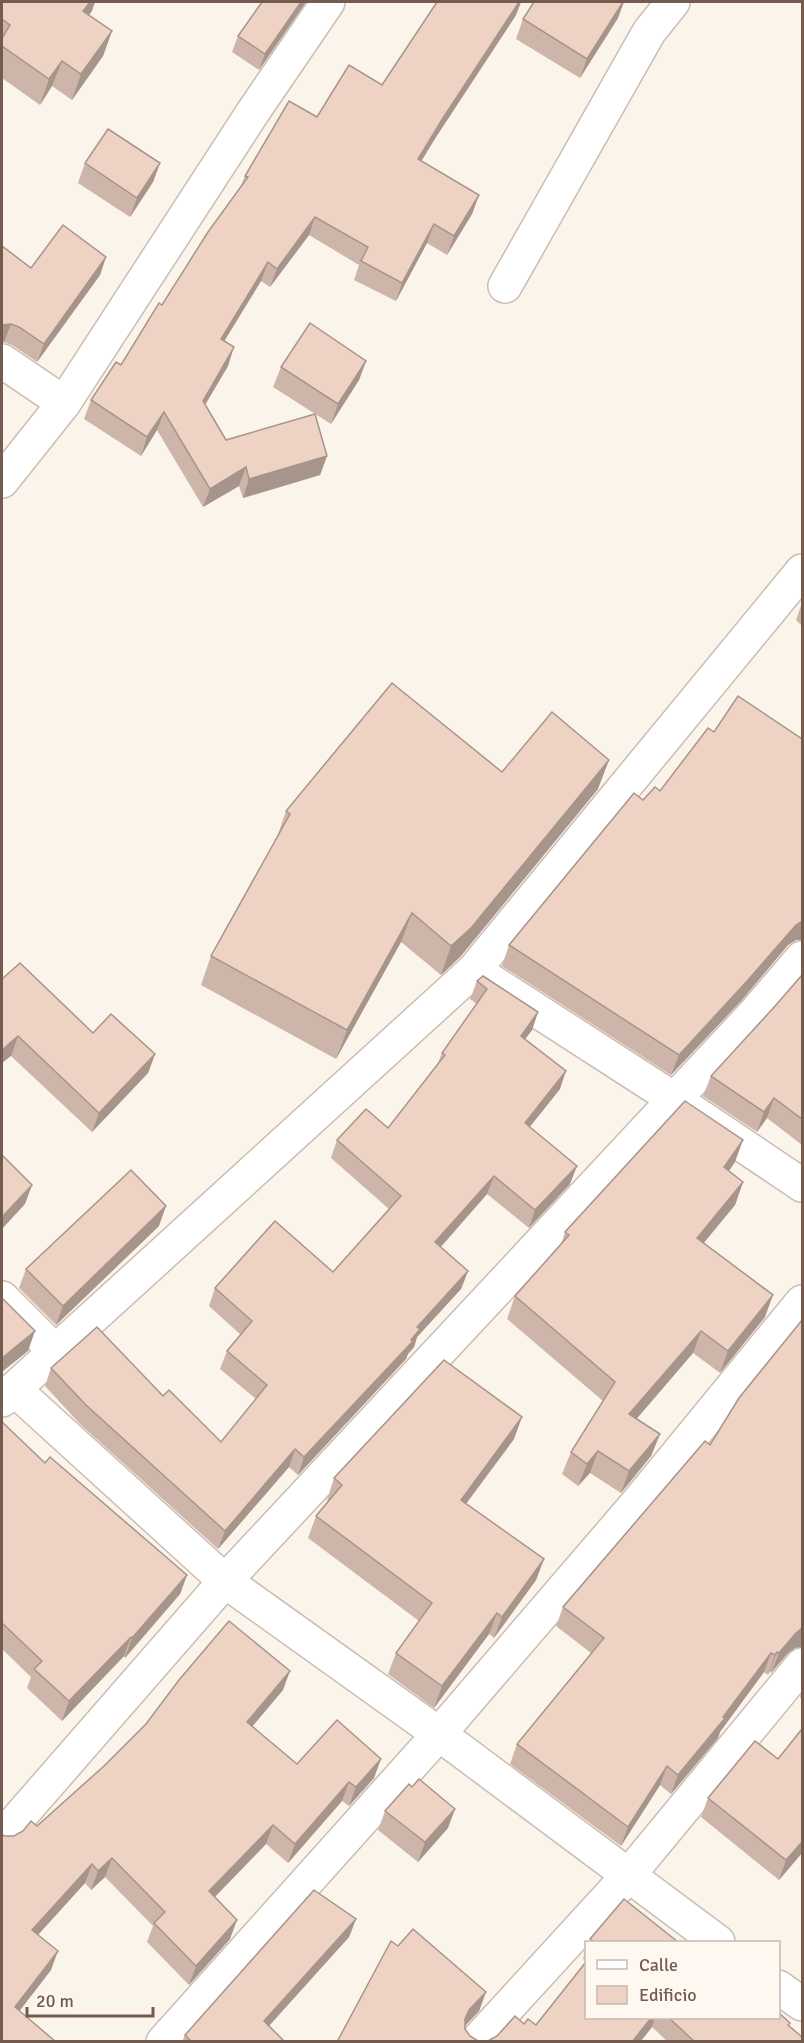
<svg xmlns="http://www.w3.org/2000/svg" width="804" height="2043" font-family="Signika,sans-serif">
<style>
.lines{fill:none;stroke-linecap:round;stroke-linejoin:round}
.minor-casing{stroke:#ccbcb2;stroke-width:36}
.minor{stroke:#fff;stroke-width:33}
.wall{fill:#cdb5a9}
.shaded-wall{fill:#a7948a}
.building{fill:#eed3c5;stroke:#a7948a;stroke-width:1.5}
</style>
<rect width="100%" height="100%" fill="#fbf4eb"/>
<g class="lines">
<g class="minor-casing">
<g id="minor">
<path d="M505 286 649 32 673 2"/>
<path d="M2 361 64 403"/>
<path d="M2 481 64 403 253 112 328 2"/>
<path d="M474 970 674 1099 802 1185"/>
<path d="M2 1298 56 1352"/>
<path d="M14 1389 225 1581 439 1734 718 1942"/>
<path d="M2 1400 474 970 802 571"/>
<path d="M2 1837 225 1581 755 1013 802 958"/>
<path d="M778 1987 802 2004"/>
<path d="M163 2042 439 1734 639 1501 802 1302"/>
<path d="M476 2042 627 1877 802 1665"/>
</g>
</g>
<use href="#minor" class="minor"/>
</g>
<g class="wall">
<path d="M2 2 92 11 88 15 112 31 103 56 72 100 52 86 40 105 2 78Z"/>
<path d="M306 2 259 70 232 52 238 36Z"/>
<path d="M437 2H521L516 15 436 137 421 161 479 195 472 214 447 255 427 243 396 301 354 280 359 265 309 235 270 287 261 281 224 341 228 366 205 405 226 440 327 456 320 475 243 498 239 486 203 507 157 430 141 456 84 419 91 400 121 365 162 305 240 188 245 176 317 117 382 85Z"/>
<path d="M618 18 580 78 516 39 523 19Z"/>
<path d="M85 163H160L153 182 130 217 78 183Z"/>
<path d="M2 246 31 268 106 257 100 275 37 362 12 345 4 342 2 343Z"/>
<path d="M366 361 359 380 331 424 273 387 281 367Z"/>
<path d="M802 603V626L796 620Z"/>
<path d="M714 732 802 739V940H796L788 945 741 1001 671 1075 502 966 509 945 643 800 660 791Z"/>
<path d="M502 772 598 789 460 957 441 975 401 942 336 1059 201 985 211 956 276 840 286 811Z"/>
<path d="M802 975V1145L767 1118 757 1132 703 1096 711 1076 776 1005Z"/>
<path d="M2 979 93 1033 155 1054 148 1073 92 1132 11 1056Z"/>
<path d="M477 981 538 1012 532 1030 525 1039 560 1089 530 1127 570 1184 529 1228 487 1194 441 1247 468 1271 461 1289 417 1337 414 1347 408 1354 406 1359 298 1475 289 1467 218 1549 80 1424 45 1386 51 1368 163 1396 221 1442 256 1399 220 1369 227 1351 241 1335 209 1306 215 1288 333 1272 389 1209 331 1158 337 1140 388 1128 438 1063 442 1053 477 1004 470 999Z"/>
<path d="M735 1162 729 1171 743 1182 735 1205 703 1243 765 1317 720 1373 693 1353 636 1419 660 1434 651 1456 621 1493 590 1473 578 1486 562 1474 571 1452 603 1401 507 1319 515 1296 561 1245 565 1232Z"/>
<path d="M159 1226 56 1325 19 1288 26 1269Z"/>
<path d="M2 1422 45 1463 187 1575 180 1594 125 1658 124 1656 62 1721 27 1688 31 1677 2 1649Z"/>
<path d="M514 1439 466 1504 544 1559 536 1580 494 1638 489 1634 434 1708 388 1674 396 1653 419 1621 308 1538 316 1516 329 1501 327 1500 334 1478Z"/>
<path d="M563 1607 795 1648 788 1653 771 1673 770 1671 768 1675 764 1672 720 1732 718 1738 671 1794 660 1785 621 1846 510 1764 517 1744 591 1653 556 1626Z"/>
<path d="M802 1689V1700L800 1697Z"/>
<path d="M283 1690 252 1726 297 1764 374 1778 349 1806 342 1801 288 1863 266 1844 215 1897 230 1939 189 1985 147 1942 153 1926 105 1877 91 1890 85 1883 38 1935 51 1970 19 2011 2 2042 5 1836H14L37 1826Z"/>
<path d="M778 1759 802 1853 779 1880 701 1817 708 1798Z"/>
<path d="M385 1811 448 1828 418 1862 378 1830Z"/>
<path d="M356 1919 349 1937 269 2026 285 2042H182L185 2035Z"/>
<path d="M398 1946 486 1992 479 2011 465 2026V2029L470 2036 478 2041H488L524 2024 536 2025 586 2018H778L789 2025 802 2042H668L652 2027 640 2042H337Z"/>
<path d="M586 1949V1961L583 1959Z"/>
</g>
<g class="shaded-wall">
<path d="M90 2H95L92 11 73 37 83 11Z"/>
<path d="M301 2H306L259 70 265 54Z"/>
<path d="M519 2H521L516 15 436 137 411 178 418 159 443 118Z"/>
<path d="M623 2H624L618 18 580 78 587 59Z"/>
<path d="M112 31 103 56 72 100 81 74Z"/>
<path d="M62 61 52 86 40 105 49 79Z"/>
<path d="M160 163 153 182 130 217 137 198Z"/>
<path d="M479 195 472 214 447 255 454 236Z"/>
<path d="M315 217 309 235 270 287 277 269Z"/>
<path d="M434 224 427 243 396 301 402 283Z"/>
<path d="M106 257 100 275 37 362 44 344Z"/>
<path d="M268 262 261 281 214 358 221 339Z"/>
<path d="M11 324 4 342 2 343V325Z"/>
<path d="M234 347 228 366 196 420 203 401Z"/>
<path d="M366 361 359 380 331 424 338 404Z"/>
<path d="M164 412 157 430 141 456 147 437Z"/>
<path d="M327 456 320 475 243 498 249 479Z"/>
<path d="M246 467 239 486 203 507 210 489Z"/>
<path d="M609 760 598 789 460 957 441 975 451 946Z"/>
<path d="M412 913 401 942 336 1059 347 1030Z"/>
<path d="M802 921V940H796L788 945 741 1001 671 1075 679 1055 796 925Z"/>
<path d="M538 1012 532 1030 514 1054 521 1036Z"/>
<path d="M18 1036 11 1056 2 1063V1050Z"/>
<path d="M155 1054 148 1073 92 1132 99 1113Z"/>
<path d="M566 1071 560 1089 518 1141 525 1123Z"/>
<path d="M774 1098 767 1118 757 1132 764 1112Z"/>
<path d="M743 1140 735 1162 716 1189 724 1167Z"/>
<path d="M577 1166 570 1184 529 1228 535 1210Z"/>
<path d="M494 1176 487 1194 429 1260 435 1242Z"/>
<path d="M743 1182 735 1205 689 1261 697 1238Z"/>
<path d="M32 1185 25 1204 2 1229V1217Z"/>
<path d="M166 1206 159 1226 56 1325 63 1306Z"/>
<path d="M468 1271 461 1289 417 1337 414 1347 408 1354 406 1359 298 1475 304 1457 417 1327Z"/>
<path d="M773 1295 765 1317 720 1373 728 1351Z"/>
<path d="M35 1331 28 1351 2 1372V1358Z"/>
<path d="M701 1331 693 1353 621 1437 629 1414Z"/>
<path d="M522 1417 514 1439 453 1521 461 1500Z"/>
<path d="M660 1434 651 1456 621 1493 629 1471Z"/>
<path d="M295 1449 289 1467 218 1549 225 1531Z"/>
<path d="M598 1451 590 1473 578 1486 587 1464Z"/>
<path d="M544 1559 536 1580 494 1638 502 1617Z"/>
<path d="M187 1575 180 1594 125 1658 132 1638Z"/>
<path d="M497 1613 489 1634 434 1708 442 1686Z"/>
<path d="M802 1628V1647L795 1648 788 1653 771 1673 779 1653 795 1634Z"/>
<path d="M131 1637 124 1656 62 1721 69 1701Z"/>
<path d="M777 1652 770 1671 768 1675 775 1655Z"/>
<path d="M771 1653 764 1672 720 1732 718 1738 671 1794 678 1775 723 1717Z"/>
<path d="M290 1671 283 1690 240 1741 247 1722Z"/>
<path d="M381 1759 374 1778 349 1806 356 1787Z"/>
<path d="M667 1766 660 1785 621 1846 628 1827Z"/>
<path d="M349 1782 342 1801 288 1863 295 1844Z"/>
<path d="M455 1809 448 1828 418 1862 425 1842Z"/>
<path d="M273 1825 266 1844 202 1910 209 1891Z"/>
<path d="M802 1842V1853L779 1880 786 1860Z"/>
<path d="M112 1858 105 1877 91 1890 98 1871Z"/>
<path d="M92 1864 85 1883 25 1949 32 1930Z"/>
<path d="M356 1919 349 1937 257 2039 264 2021Z"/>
<path d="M237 1920 230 1939 189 1985 196 1966Z"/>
<path d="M58 1951 51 1970 8 2026 15 2007Z"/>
<path d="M486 1992 479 2011 462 2029 465 2019 469 2010Z"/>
<path d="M651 2018H655L652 2027 640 2042H632Z"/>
</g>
<g class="building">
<path d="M2 2H90L83 11 112 31 81 74 62 61 49 79 2 46V38L10 25 2 19Z"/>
<path d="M262 2H301L265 54 238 36Z"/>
<path d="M437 2H519L443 118 418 159 479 195 454 236 434 224 402 283 361 261 368 247 315 217 277 269 268 262 221 339 234 347 203 401 226 440 315 414 327 456 249 479 246 467 210 489 164 412 147 437 91 400 116 362 121 365 159 303 162 305 208 232 248 177 245 176 289 101 317 117 349 65 382 85Z"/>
<path d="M534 2H623L587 59 523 19Z"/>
<path d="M108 129 160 163 137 198 85 163Z"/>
<path d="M63 225 106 257 44 344 19 327 11 324 2 325V246L31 268Z"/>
<path d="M310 323 366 361 338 404 281 367Z"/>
<path d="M392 683 502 772 552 712 609 760 471 928 451 946 412 913 347 1030 211 956 290 814 286 811Z"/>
<path d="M738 696 802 739V921L796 925 748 980 679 1055 509 945 634 793 643 800 655 787 660 791 708 728 714 732Z"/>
<path d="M20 963 93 1033 111 1014 155 1054 99 1113 18 1036 2 1050V979Z"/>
<path d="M802 975V1119L774 1098 764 1112 711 1076 776 1005Z"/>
<path d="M483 976 538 1012 521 1036 566 1071 525 1123 577 1166 535 1210 494 1176 435 1242 468 1271 417 1327 420 1329 411 1340 413 1341 304 1457 295 1449 225 1531 86 1405 51 1368 97 1327 163 1396 169 1390 221 1442 267 1385 227 1351 252 1321 215 1288 275 1221 333 1272 401 1196 337 1140 366 1109 388 1128 445 1055 442 1053 487 989 477 981Z"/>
<path d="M685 1101 743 1140 724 1167 743 1182 697 1238 773 1295 728 1351 701 1331 629 1414 660 1434 629 1471 598 1451 587 1464 571 1452 615 1382 515 1296 569 1235 565 1232Z"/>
<path d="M2 1155 32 1185 2 1217Z"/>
<path d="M131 1170 166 1206 63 1306 26 1269Z"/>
<path d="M2 1298 35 1331 2 1358Z"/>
<path d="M802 1320V1628L795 1634 779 1653 777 1652 775 1655 771 1653 723 1717 725 1718 678 1775 667 1766 628 1827 517 1744 604 1638 563 1607 705 1441 710 1445 739 1398Z"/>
<path d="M444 1360 522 1417 461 1500 544 1559 502 1617 497 1613 442 1686 396 1653 432 1603 316 1516 342 1485 334 1478Z"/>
<path d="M2 1422 45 1463 50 1457 187 1575 132 1638 131 1637 69 1701 34 1669 42 1661 2 1623Z"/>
<path d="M229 1621 290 1671 247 1722 297 1764 337 1720 381 1759 356 1787 349 1782 295 1844 273 1825 209 1891 237 1920 196 1966 154 1923 165 1912 112 1858 98 1871 92 1864 32 1930 58 1951 15 2007 56 2042H2V1835L5 1836H14L23 1831 31 1821 37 1826 104 1766 146 1724 179 1680Z"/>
<path d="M802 1729V1842L786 1860 708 1798 755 1741 778 1759Z"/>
<path d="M419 1779 455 1809 425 1842 385 1811 409 1784 412 1787Z"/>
<path d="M314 1890 356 1919 264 2021 285 2042H192L185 2035Z"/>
<path d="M624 1899 678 1942H594L590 1939Z"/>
<path d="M413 1929 486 1992 469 2010 465 2019V2029L470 2036 478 2041H488L497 2036 515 2016 524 2024 528 2019 536 2025 586 1962V2018H651L632 2042H337L391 1941 398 1946Z"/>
<path d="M778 2012 790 2023 788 2025 802 2037V2042H695L669 2018H778Z"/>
</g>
<rect width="804" height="2043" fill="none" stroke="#745b50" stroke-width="6"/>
<rect x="585" y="1941" width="195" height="78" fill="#fef8f1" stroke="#c7b9b1" stroke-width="1.5"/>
<rect x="597" y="1960" width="30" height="9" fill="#ffffff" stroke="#c7b9b1" stroke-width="1.5"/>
<text x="639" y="1971" font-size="18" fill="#745b50">Calle</text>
<rect x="597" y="1986" width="30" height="18" fill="#eed3c5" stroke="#c7b9b1" stroke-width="1.5"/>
<text x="639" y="2001" font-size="18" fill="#745b50">Edificio</text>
<path d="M27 2007v9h126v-9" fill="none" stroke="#745b50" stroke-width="3"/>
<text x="36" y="2007" font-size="18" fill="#745b50" stroke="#fef8f1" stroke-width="4.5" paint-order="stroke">20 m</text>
</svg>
